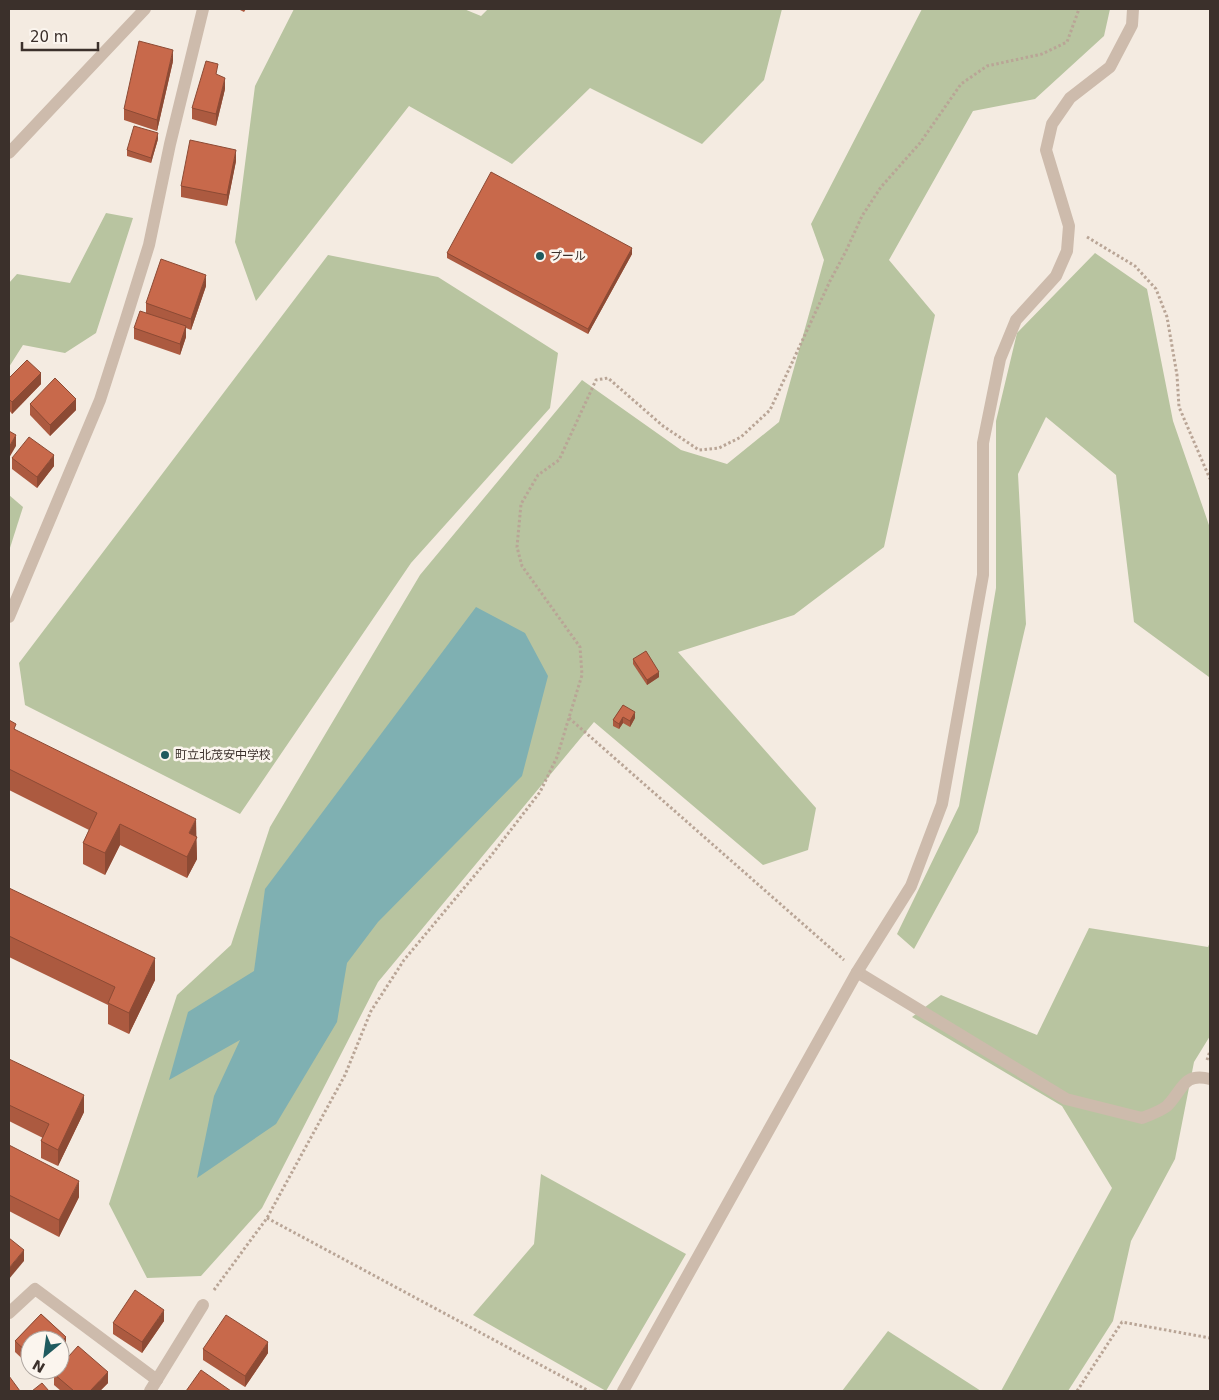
<svg xmlns="http://www.w3.org/2000/svg" width="1219" height="1400" font-family="'DejaVu Sans','Noto Sans JP',sans-serif">
<style>
.green{fill:#b8c4a0}
.water{fill:#7fb0b2}
.lines{fill:none;stroke-linecap:round;stroke-linejoin:round}
.path{stroke:#b9a596;stroke-width:3;stroke-dasharray:2.5 2.5;stroke-linecap:butt}
.minor{stroke:#cdbbac;stroke-width:12}
.wall{fill:#ac5a40}
.shaded-wall{fill:#8c4a34}
.building{fill:#c8694b;stroke:#8c4a34}
.poi-dot{fill:#1f5a5e;stroke:#fbf5ee;stroke-width:2}
.labels{text-anchor:middle;dominant-baseline:central;stroke-width:5;stroke-linejoin:round;paint-order:stroke}
.poi-label{font-size:12px;fill:#3b302b;stroke:#fbf5ee;text-anchor:start}
</style>
<rect width="100%" height="100%" fill="#f4ebe1"/>
<g class="green">
<path d="M294 9H464L481 16 488 9H782L764 80 702 144 590 88 512 164 409 106 256 301 235 242 255 86Z"/>
<path d="M922 9H1110L1104 36 1035 99 973 111 889 260 935 315 884 547 794 615 678 652 816 808 808 850 763 865 594 722 378 982 262 1208 201 1276 147 1278 109 1204 177 995 231 945 270 827 420 575 582 380 681 450 727 464 779 422 824 260 811 224Z"/>
<path d="M106 213 133 218 96 333 65 353 23 345 9 367V283L17 274 70 283Z"/>
<path d="M1095 253 1147 289 1173 421 1210 528V684L1209 677 1134 622 1116 475 1046 417 1018 474 1026 624 978 832 914 949 897 934 959 806 996 588V421L1017 333Z"/>
<path d="M328 255 438 277 558 353 550 408 411 563 240 814 25 705 19 663Z"/>
<path d="M9 495 23 507 9 551Z"/>
<path d="M1089 928 1208 947 1210 942V1036L1194 1062 1175 1159 1131 1241 1113 1321 1068 1391H1001L1112 1188 1062 1106 912 1017 941 995 1037 1035Z"/>
<path d="M541 1174 686 1254 606 1391 473 1315 534 1244Z"/>
<path d="M888 1331 981 1391H842Z"/>
</g>
<path class="water" d="M476 607 525 633 548 676 522 776 378 922 347 963 337 1022 276 1124 197 1178 214 1096 240 1040 169 1080 188 1012 254 971 265 889Z"/>
<g class="lines">
<g class="path">
<path d="M1087 237 1135 266 1156 289 1167 317 1177 375 1179 407 1210 479"/>
<path d="M569 718 844 960"/>
<path d="M1207 1060 1210 1051"/>
<path d="M267 1218 589 1391"/>
<path d="M214 1290 267 1218 345 1075 371 1011 404 960 490 857 540 792 557 757 582 675 580 647 522 566 517 547 521 504 538 475 559 460 596 380 608 378 663 426 699 450 719 448 741 437 770 410 830 281 846 251 862 216 881 187 920 143 961 84 987 66 1042 54 1067 42 1079 9"/>
<path d="M1077 1391 1122 1322 1210 1338"/>
</g>
<g class="minor">
<path d="M9 153 145 9"/>
<path d="M9 617 100 400 125 322 149 245 170 144 203 9"/>
<path d="M857 972 1066 1099 1142 1118C1150 1115 1161 1111 1167 1106 1183 1090 1183 1072 1210 1079"/>
<path d="M9 1313 35 1289 157 1380"/>
<path d="M150 1391 203 1305"/>
<path d="M623 1391 857 972 911 886 942 804 983 575V443L1000 359 1016 320 1056 276 1067 251 1069 226 1046 150 1052 124 1070 98 1110 67 1132 25 1133 9"/>
</g>
</g>
<g class="wall">
<path d="M238 9H246L244 12Z"/>
<path d="M173 61 157 131 124 120V109Z"/>
<path d="M225 89 216 126 192 119V108Z"/>
<path d="M158 139 151 163 127 156V150Z"/>
<path d="M236 161 227 206 181 197V186Z"/>
<path d="M447 253 632 254 588 334 447 258Z"/>
<path d="M206 286 191 330 186 328V337L180 355 134 339V328L146 313V303Z"/>
<path d="M9 378 41 384 12 414 9 410Z"/>
<path d="M30 404 76 410 50 436 30 415Z"/>
<path d="M12 458 54 466 37 488 12 469Z"/>
<path d="M633 659 659 677 647 685 633 664Z"/>
<path d="M623 705 635 718 630 727 623 723 619 729 613 726V720Z"/>
<path d="M9 720 16 731 196 837 197 859 187 878 120 845 105 875 83 864V843L89 830 9 790Z"/>
<path d="M9 888 155 980 129 1034 108 1024V1005L9 957Z"/>
<path d="M9 1059 84 1112 58 1166 41 1158V1141L43 1138 9 1121Z"/>
<path d="M9 1145 79 1197 59 1237 9 1211Z"/>
<path d="M41 1314 66 1337V1348L60 1354V1340H30V1366L15 1352V1341Z"/>
<path d="M164 1321 142 1353 113 1334V1323Z"/>
<path d="M203 1349 268 1353 245 1387 203 1360Z"/>
<path d="M34 1370H45L40 1375Z"/>
<path d="M54 1374 108 1383 100 1391H61L54 1385Z"/>
</g>
<g class="shaded-wall">
<path d="M173 50V61L157 131V120Z"/>
<path d="M225 78V89L216 126V114Z"/>
<path d="M158 133V139L151 163V158Z"/>
<path d="M236 150V161L227 206V195Z"/>
<path d="M632 248V254L588 334V329Z"/>
<path d="M206 275V286L191 330V319Z"/>
<path d="M186 326V337L180 355V344Z"/>
<path d="M41 373V384L12 414V402Z"/>
<path d="M76 399V410L50 436V425Z"/>
<path d="M16 435V446L9 458V447Z"/>
<path d="M54 455V466L37 488V477Z"/>
<path d="M659 672V677L647 685V680Z"/>
<path d="M635 712V718L630 727V721Z"/>
<path d="M623 717V723L619 729V724Z"/>
<path d="M196 819 197 859 187 878V857L189 833Z"/>
<path d="M120 824V845L105 875V853Z"/>
<path d="M155 958V980L129 1034V1013Z"/>
<path d="M84 1095V1112L58 1166V1150Z"/>
<path d="M79 1181V1197L59 1237V1220Z"/>
<path d="M24 1250V1261L9 1279V1268Z"/>
<path d="M164 1310V1321L142 1353V1342Z"/>
<path d="M66 1337V1348L60 1354V1343Z"/>
<path d="M268 1342V1353L245 1387V1376Z"/>
<path d="M40 1370H45L40 1375Z"/>
<path d="M108 1372V1383L100 1391H90Z"/>
</g>
<g class="building">
<path d="M139 41 173 50 157 120 124 109Z"/>
<path d="M206 61 218 64 216 74 225 78 216 114 192 108Z"/>
<path d="M134 126 158 133 151 158 127 150Z"/>
<path d="M190 140 236 150 227 195 181 186Z"/>
<path d="M491 172 632 248 588 329 447 253Z"/>
<path d="M161 259 206 275 191 319 146 303Z"/>
<path d="M140 311 186 326 180 344 134 328Z"/>
<path d="M27 360 41 373 12 402 9 399V378Z"/>
<path d="M55 378 76 399 50 425 30 404Z"/>
<path d="M9 431 16 435 9 447Z"/>
<path d="M29 437 54 455 37 477 12 458Z"/>
<path d="M646 651 659 672 647 680 633 659Z"/>
<path d="M623 705 635 712 630 721 623 717 619 724 613 720Z"/>
<path d="M9 720 16 724 14 729 196 819 189 833 197 837 187 857 120 824 105 853 83 843 97 813 9 769Z"/>
<path d="M9 888 155 958 129 1013 108 1003 115 987 9 936Z"/>
<path d="M9 1059 84 1095 58 1150 41 1141 49 1124 9 1105Z"/>
<path d="M9 1145 79 1181 59 1220 9 1195Z"/>
<path d="M9 1238 24 1250 9 1268Z"/>
<path d="M135 1290 164 1310 142 1342 113 1323Z"/>
<path d="M41 1314 66 1337 60 1343V1340H30V1355L15 1341Z"/>
<path d="M226 1315 268 1342 245 1376 203 1349Z"/>
<path d="M78 1346 108 1372 90 1391H74L54 1374 57 1370H60V1366Z"/>
<path d="M201 1370 231 1391H186Z"/>
<path d="M9 1376 20 1391H9Z"/>
<path d="M42 1383 49 1391H32Z"/>
</g>
<g class="poi-dot">
<circle cx="540" cy="256" r="5"/>
<circle cx="165" cy="755" r="5"/>
</g>
<g class="labels">
<g class="poi-label">
<text x="550" y="256">プール</text>
<text x="175" y="755">町立北茂安中学校</text>
</g>
</g>
<rect width="1219" height="1400" fill="none" stroke="#3b302b" stroke-width="20"/>
<g transform="translate(45 1355) rotate(209)"><circle r="24" fill="#fbf5ee" stroke="#aea6a0"/>
<path d="M0-4L9 19L0 12L-9 19Z" fill="#1f5a5e"/>
<text y="-8" font-size="14" font-weight="bold" text-anchor="middle" fill="#3b302b">N</text>
</g>
<path d="M22 42v8h76v-8" fill="none" stroke="#3b302b" stroke-width="2.5"/>
<text x="30" y="42" font-size="15" fill="#3b302b" stroke="#fbf5ee" stroke-width="4" paint-order="stroke">20 m</text>
</svg>
